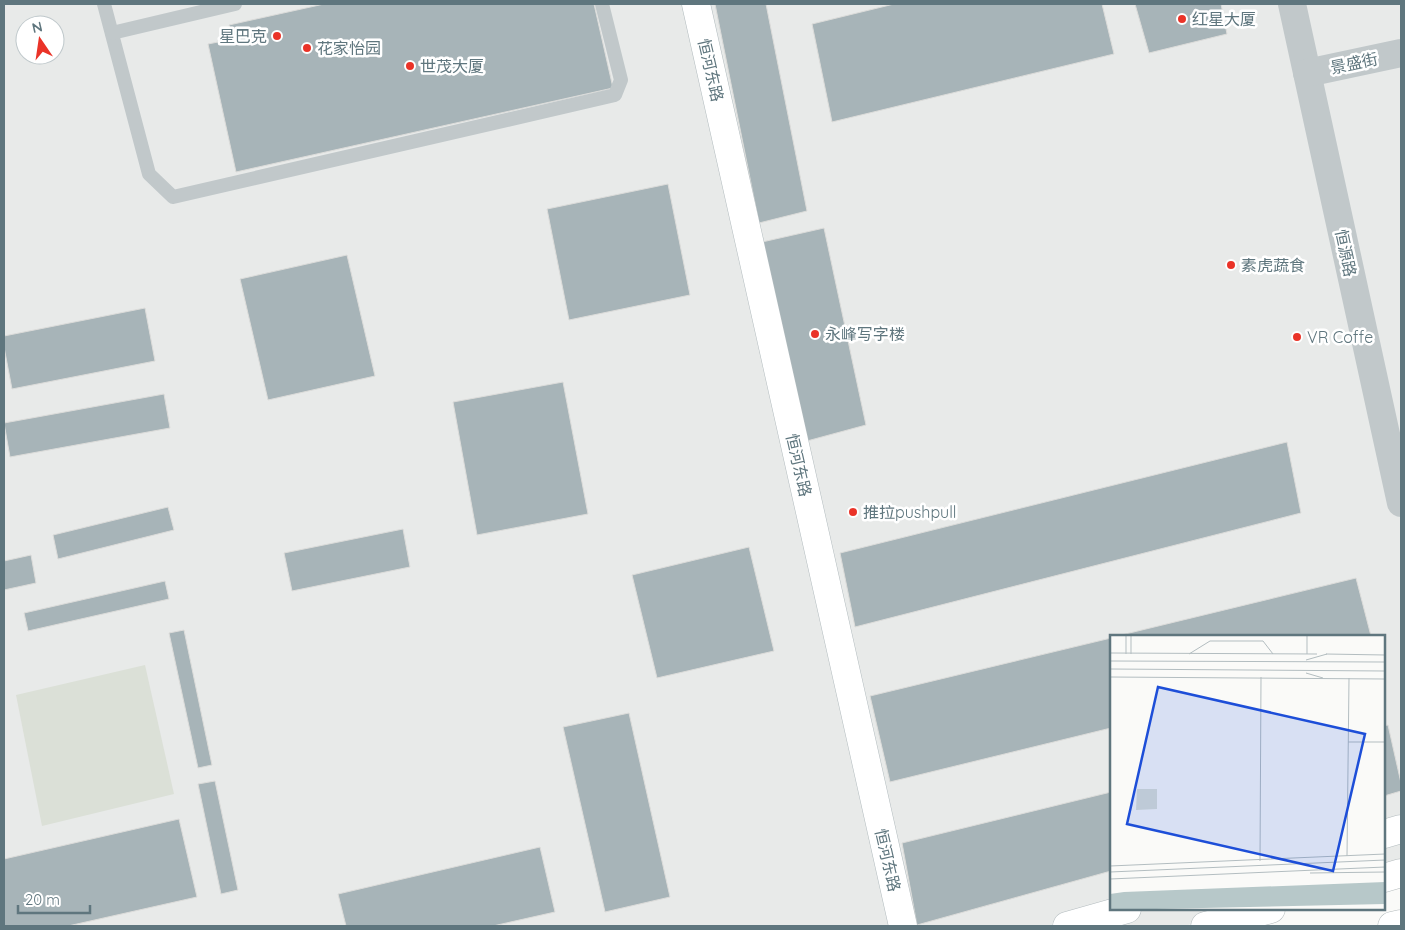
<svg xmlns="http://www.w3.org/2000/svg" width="1405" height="930" font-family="Quicksand,'Noto Sans SC',sans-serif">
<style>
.built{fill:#e8eae9;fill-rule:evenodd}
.green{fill:#dbe0d7}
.building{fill:#a7b4b8;stroke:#dcdcda}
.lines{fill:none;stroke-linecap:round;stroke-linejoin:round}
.secondary-casing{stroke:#b3bcbf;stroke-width:29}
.highway-casing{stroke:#b4bbbd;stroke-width:29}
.lane{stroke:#c1c8ca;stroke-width:14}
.street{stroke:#c1c8ca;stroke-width:28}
.secondary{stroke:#fff;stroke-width:28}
.highway{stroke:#fff;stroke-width:28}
.poi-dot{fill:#ea3328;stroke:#fff;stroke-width:2}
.labels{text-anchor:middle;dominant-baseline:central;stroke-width:5;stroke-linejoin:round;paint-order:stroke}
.poi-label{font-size:16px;fill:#5f767e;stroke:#fff;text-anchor:start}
.street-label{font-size:16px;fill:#5f767e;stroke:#fff}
.inset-road{fill:none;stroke:#b3bdc0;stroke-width:1}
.view{fill:#1d4ed8;fill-opacity:0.15;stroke:#1d4ed8;stroke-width:2.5}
.inset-edge{fill:none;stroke:#5f767e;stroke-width:2.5}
</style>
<rect width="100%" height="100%" fill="#fafaf8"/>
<path class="built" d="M4 4H1401V860L1384 866V636H1111V909H1243L1185 926H4ZM25 25H55V55H25Z"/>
<path class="green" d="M145 665 174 794 42 826 16 695Z"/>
<g class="building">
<path d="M324 4H594L613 88 236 172 208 44 233 39 229 25Z"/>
<path d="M715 4H766L807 211 759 223Z"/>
<path d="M894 4H1102L1114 54 832 122 812 24Z"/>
<path d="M1135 4H1221L1227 34 1149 53Z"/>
<path d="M668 184 690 295 569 320 547 209Z"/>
<path d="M824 228 866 425 807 441 762 242Z"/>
<path d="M347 255 375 376 268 400 240 279Z"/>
<path d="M145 308 155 361 12 389 4 347V336Z"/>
<path d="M563 382 588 514 477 535 453 402Z"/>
<path d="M164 394 170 428 10 457 4 423Z"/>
<path d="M1287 442 1301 513 855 627 840 553Z"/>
<path d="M168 507 174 530 58 559 53 535Z"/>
<path d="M403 529 410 567 292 591 284 553Z"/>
<path d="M749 547 774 651 657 678 632 575Z"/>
<path d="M31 555 36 583 4 590V561Z"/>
<path d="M1356 578 1371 636H1117Z"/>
<path d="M165 581 169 599 28 631 24 613Z"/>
<path d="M184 630 212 765 198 768 169 633Z"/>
<path d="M1111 638V728L890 782 870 696Z"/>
<path d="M629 713 670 897 605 912 563 727Z"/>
<path d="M1388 725 1401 783V791L1384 796V726Z"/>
<path d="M215 781 238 890 221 894 198 784Z"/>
<path d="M1111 792V871L917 925 902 843Z"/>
<path d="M179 819 197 897 68 926H4V859Z"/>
<path d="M540 847 555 912 493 926H346L338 894Z"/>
</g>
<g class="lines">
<g class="secondary-casing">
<g id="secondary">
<path d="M696 4 903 926"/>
<path d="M1384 834 1401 829"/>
<path d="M1067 926 1127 909"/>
</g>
</g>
<g class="highway-casing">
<g id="highway">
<path d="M1384 878 1401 873"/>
<path d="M1205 926 1271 909"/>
<path d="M1392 926 1401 924"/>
</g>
</g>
<g class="lane">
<path d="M104 4 149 174 173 197 615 95 621 80 602 4"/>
<path d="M112 33 235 4"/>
</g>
<g class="street">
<path d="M1292 4 1401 503"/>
<path d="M1307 73 1401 53"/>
</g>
<use href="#secondary" class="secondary"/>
<use href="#highway" class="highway"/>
</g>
<g class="poi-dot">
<circle cx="1182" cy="19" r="5"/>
<circle cx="277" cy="36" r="5"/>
<circle cx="307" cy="48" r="5"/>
<circle cx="410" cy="66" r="5"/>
<circle cx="1231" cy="265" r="5"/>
<circle cx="815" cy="334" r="5"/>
<circle cx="1297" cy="337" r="5"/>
<circle cx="853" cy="512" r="5"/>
</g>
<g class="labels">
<g class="poi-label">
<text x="1192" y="19">红星大厦</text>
<text x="267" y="36" text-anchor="end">星巴克</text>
<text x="317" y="48">花家怡园</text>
<text x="420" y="66">世茂大厦</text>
<text x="1241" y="265">素虎蔬食</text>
<text x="825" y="334">永峰写字楼</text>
<text x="1307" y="337">VR Coffe</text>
<text x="863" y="512">推拉pushpull</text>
</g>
<g class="street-label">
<text transform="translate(1354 63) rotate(-12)">景盛街</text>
<text transform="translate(711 70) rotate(77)">恒河东路</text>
<text transform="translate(1346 253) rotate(78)">恒源路</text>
<text transform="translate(799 465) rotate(77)">恒河东路</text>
<text transform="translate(888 860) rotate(77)">恒河东路</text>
</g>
</g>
<g transform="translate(1110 635)">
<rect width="275" height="275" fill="#fafaf8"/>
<path d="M27 154H47V174L26 175Z" fill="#dbe0d7"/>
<path d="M275 247V269L0 275V259L14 257Z" fill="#b7c8c9"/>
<path class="inset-road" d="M21 0V19M197 0V19M0 18 207 19M16 19V0M79 19 100 6H153L163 19M216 19 275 20M196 25 217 19M0 26 275 27M0 34 275 36M196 38 213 43M0 42 275 44M238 107H275M237 221 239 43M150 226 151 42M0 231 275 219M0 237 275 225M200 238 275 237M0 244 275 232"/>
<path class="view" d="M48 52 255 99 223 236 17 189Z"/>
<rect width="275" height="275" class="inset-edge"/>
</g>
<rect width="1405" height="930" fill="none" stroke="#5f767e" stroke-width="10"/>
<g transform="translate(40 40) rotate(347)"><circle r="24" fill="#ffffff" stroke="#bfc8cb"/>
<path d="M0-4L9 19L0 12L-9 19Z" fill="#ea3328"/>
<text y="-8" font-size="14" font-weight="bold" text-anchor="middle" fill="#5f767e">N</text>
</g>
<path d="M18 905v8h72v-8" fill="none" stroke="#5f767e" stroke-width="2.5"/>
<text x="25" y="905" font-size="15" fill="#5f767e" stroke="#ffffff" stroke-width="4" paint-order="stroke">20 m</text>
</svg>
